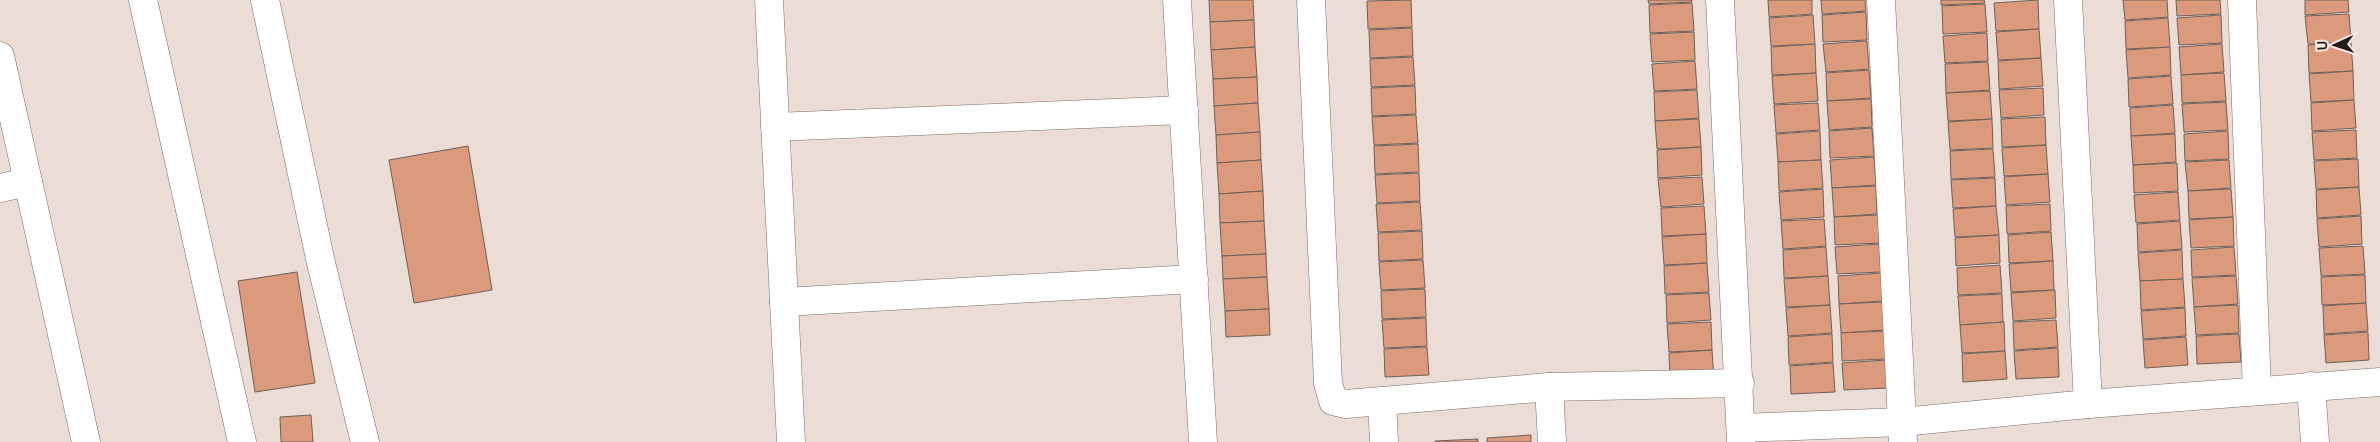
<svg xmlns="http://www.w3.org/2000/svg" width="2380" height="442" font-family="'Space Grotesk',sans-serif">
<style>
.building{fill:#dc9a7c;stroke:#6e615b}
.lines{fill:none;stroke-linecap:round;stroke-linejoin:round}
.minor-casing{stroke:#7c6f68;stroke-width:29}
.minor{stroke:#fff;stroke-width:28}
</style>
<rect width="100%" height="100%" fill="#ebdcd5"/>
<g class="building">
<path d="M1209 0H1253L1254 20 1210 22Z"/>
<path d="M1411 0 1412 27 1368 29 1367 1Z"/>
<path d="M1648 0H1692V2L1649 4Z"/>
<path d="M1768 0H1812V14L1769 17Z"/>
<path d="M1821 0H1865L1866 11 1822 14Z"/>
<path d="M1941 0H1984L1985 3 1941 5Z"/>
<path d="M2038 0 2039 29 1996 31 1994 3Z"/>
<path d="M2123 0H2167L2168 17 2125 20Z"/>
<path d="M2176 0H2220L2221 14 2177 16Z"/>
<path d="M2305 0H2348L2349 12 2305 15Z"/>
<path d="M1692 3 1694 31 1650 33 1649 5Z"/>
<path d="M1985 4 1987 32 1943 34 1942 6Z"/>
<path d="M1866 12 1867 40 1823 42 1822 15Z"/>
<path d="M2349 14 2351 42 2308 44 2305 16Z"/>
<path d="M1813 15 1815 44 1771 46 1769 18Z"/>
<path d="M2221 15 2222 43 2179 45 2177 18Z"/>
<path d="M2168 18 2170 47 2126 49 2125 21Z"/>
<path d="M1254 20 1255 47 1211 50 1210 22Z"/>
<path d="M1412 28 1413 56 1370 58 1369 30Z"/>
<path d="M2039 29 2041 58 1998 60 1996 32Z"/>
<path d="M1694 32 1695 60 1652 62 1650 34Z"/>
<path d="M1987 33 1988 61 1945 63 1943 36Z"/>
<path d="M1867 41 1869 69 1826 72 1823 44Z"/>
<path d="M2351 43 2353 71 2309 73 2308 45Z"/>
<path d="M1815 44 1816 73 1772 75 1771 47Z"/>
<path d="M2222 44 2224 72 2181 75 2179 47Z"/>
<path d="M1255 47 1257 77 1213 79 1211 50Z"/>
<path d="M2170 47 2171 75 2128 78 2126 50Z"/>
<path d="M1413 57 1415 85 1371 87 1370 59Z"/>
<path d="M2041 58 2043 86 1999 89 1998 61Z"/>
<path d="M1695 61 1697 89 1654 91 1652 64Z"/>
<path d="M1988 62 1990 90 1946 93 1945 64Z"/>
<path d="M1869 70 1871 98 1827 101 1826 73Z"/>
<path d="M2353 71 2354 100 2311 102 2309 74Z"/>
<path d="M1816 73 1818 101 1774 104 1772 76Z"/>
<path d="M2224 73 2226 101 2182 103 2181 75Z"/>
<path d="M2171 76 2173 104 2129 107 2128 79Z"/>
<path d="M1257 77 1258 103 1214 106 1213 79Z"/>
<path d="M1415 86 1416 114 1372 116 1371 88Z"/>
<path d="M2043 88 2044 115 2001 118 1999 90Z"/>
<path d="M1697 90 1699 118 1655 121 1654 92Z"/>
<path d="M1990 91 1992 119 1948 121 1946 93Z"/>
<path d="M1871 99 1872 127 1829 130 1827 101Z"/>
<path d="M2354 100 2356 128 2312 131 2311 103Z"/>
<path d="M2226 102 2228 130 2184 132 2182 104Z"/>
<path d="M1258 103 1260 132 1216 135 1214 106Z"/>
<path d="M1818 103 1820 130 1776 133 1774 105Z"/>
<path d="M2173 105 2175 133 2131 136 2130 108Z"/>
<path d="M1416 115 1418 143 1374 145 1372 117Z"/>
<path d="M2045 117 2046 145 2002 147 2001 119Z"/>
<path d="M1699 119 1701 147 1657 149 1655 121Z"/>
<path d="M1992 119 1993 148 1950 150 1948 122Z"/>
<path d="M1872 128 1874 156 1830 158 1829 131Z"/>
<path d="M2356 130 2357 158 2314 160 2312 132Z"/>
<path d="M1820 131 1821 160 1778 162 1776 134Z"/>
<path d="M2228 131 2229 159 2185 161 2184 134Z"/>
<path d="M1260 132 1261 160 1217 163 1216 135Z"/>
<path d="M2175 134 2176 162 2133 165 2131 136Z"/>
<path d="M1418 144 1419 172 1375 174 1374 146Z"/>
<path d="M2046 145 2048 174 2004 176 2002 148Z"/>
<path d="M468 146 492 290 414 303 389 160Z"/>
<path d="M1701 147 1702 175 1658 178 1657 150Z"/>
<path d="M1993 149 1995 177 1951 179 1950 151Z"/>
<path d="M1874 157 1876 185 1832 188 1830 160Z"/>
<path d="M2358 159 2359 187 2316 189 2314 161Z"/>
<path d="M1261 160 1263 191 1219 194 1217 163Z"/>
<path d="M1821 160 1823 188 1779 191 1778 162Z"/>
<path d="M2229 160 2231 188 2188 191 2185 162Z"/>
<path d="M2177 163 2178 191 2134 193 2133 165Z"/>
<path d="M1419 173 1420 201 1377 203 1375 175Z"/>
<path d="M2048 174 2050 202 2006 205 2004 177Z"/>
<path d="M1702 177 1704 204 1661 207 1658 179Z"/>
<path d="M1995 178 1996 206 1953 208 1951 180Z"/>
<path d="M1876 186 1877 214 1834 217 1832 188Z"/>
<path d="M2359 187 2361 215 2317 218 2316 190Z"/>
<path d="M1823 189 1824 217 1781 220 1779 192Z"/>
<path d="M2231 189 2233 217 2189 219 2188 191Z"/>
<path d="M1263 191 1264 221 1220 223 1219 194Z"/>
<path d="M2178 192 2180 220 2136 223 2134 195Z"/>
<path d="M1420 202 1422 230 1378 232 1376 204Z"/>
<path d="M2050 204 2051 231 2007 234 2006 206Z"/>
<path d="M1704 206 1706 234 1662 236 1661 208Z"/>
<path d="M1996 206 1999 235 1955 237 1953 209Z"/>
<path d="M1878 215 1879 243 1835 245 1834 217Z"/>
<path d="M2361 216 2362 244 2319 247 2317 219Z"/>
<path d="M2233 217 2234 246 2191 248 2189 220Z"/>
<path d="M1824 219 1826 246 1783 249 1781 221Z"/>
<path d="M1264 221 1266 254 1222 256 1220 223Z"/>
<path d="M2180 221 2182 249 2138 252 2137 224Z"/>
<path d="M1422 231 1423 259 1379 261 1378 233Z"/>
<path d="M2051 232 2053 261 2009 263 2008 235Z"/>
<path d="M1706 234 1707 263 1664 265 1662 237Z"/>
<path d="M1999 235 2000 263 1956 266 1955 238Z"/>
<path d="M1879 244 1881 272 1837 274 1835 247Z"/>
<path d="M2363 246 2365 274 2321 276 2319 248Z"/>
<path d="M1826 247 1828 276 1784 278 1783 250Z"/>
<path d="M2234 247 2236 275 2192 277 2191 250Z"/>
<path d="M2182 250 2183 279 2140 281 2138 253Z"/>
<path d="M1266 254 1267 277 1223 279 1222 256Z"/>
<path d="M1423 260 1425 288 1381 290 1379 262Z"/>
<path d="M2053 261 2054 290 2011 292 2009 264Z"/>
<path d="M1707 263 1709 292 1665 294 1664 266Z"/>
<path d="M2000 265 2002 293 1958 295 1957 268Z"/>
<path d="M297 272 315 383 255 392 238 281Z"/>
<path d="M1881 273 1883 301 1839 304 1838 276Z"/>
<path d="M2365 275 2366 303 2322 305 2321 277Z"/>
<path d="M1828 276 1830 305 1786 307 1784 279Z"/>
<path d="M2236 276 2238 304 2194 307 2192 278Z"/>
<path d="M1267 277 1269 309 1225 311 1223 279Z"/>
<path d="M2183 279 2185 307 2141 310 2140 281Z"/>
<path d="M1425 289 1426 317 1382 319 1381 291Z"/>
<path d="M2055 290 2056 318 2013 321 2011 293Z"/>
<path d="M1709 293 1711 320 1667 323 1666 295Z"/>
<path d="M2002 294 2003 322 1960 325 1958 296Z"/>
<path d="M1883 302 1884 330 1841 333 1839 304Z"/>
<path d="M2366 303 2368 331 2324 334 2323 306Z"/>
<path d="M1830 305 1832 333 1788 336 1786 308Z"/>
<path d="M2238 305 2239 333 2196 335 2194 307Z"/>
<path d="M2185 308 2186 336 2143 339 2141 311Z"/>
<path d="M1269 309 1270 335 1226 337 1225 311Z"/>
<path d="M1426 318 1427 346 1384 348 1382 320Z"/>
<path d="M2056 320 2058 347 2014 350 2013 322Z"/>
<path d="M1711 322 1712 350 1669 352 1667 324Z"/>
<path d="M2004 322 2005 351 1962 353 1960 325Z"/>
<path d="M1884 331 1886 359 1842 361 1841 333Z"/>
<path d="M2368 332 2369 360 2326 363 2324 335Z"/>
<path d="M1832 334 1833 362 1789 365 1788 337Z"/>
<path d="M2239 334 2241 362 2197 364 2196 336Z"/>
<path d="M2186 337 2188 365 2145 368 2143 340Z"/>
<path d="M1427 347 1429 375 1385 377 1384 349Z"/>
<path d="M2058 348 2059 377 2016 379 2014 351Z"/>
<path d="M1712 350 1714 379 1670 381 1669 353Z"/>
<path d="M2005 351 2007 379 1963 382 1962 354Z"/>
<path d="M1886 360 1888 388 1844 390 1842 363Z"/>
<path d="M1833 363 1835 392 1791 394 1790 366Z"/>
<path d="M311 415 313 442H281L280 417Z"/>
<path d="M1531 435V442H1487V438Z"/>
<path d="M1478 439V442H1435V441Z"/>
</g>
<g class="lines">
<g class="minor-casing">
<g id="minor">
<path d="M143 0 242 442"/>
<path d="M265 0 321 263 365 442"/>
<path d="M769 0 791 442"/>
<path d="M1177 0 1203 442"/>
<path d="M1311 0 1328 383 1333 401 1346 404 1549 387 1740 383"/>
<path d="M1720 0 1741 442"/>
<path d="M1881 0 1903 442"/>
<path d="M2068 0 2088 404"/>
<path d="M2242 0 2257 391"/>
<path d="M0 56 86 442"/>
<path d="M775 127 1184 110"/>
<path d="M0 188 28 182"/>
<path d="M784 302 1194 279"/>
<path d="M2311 386 2315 442"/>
<path d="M1549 387 1552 442"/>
<path d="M1382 401 1384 442"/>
<path d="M1741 428 1902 422 2088 404 2380 382"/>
</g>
</g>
<use href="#minor" class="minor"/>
</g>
<g transform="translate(2335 45) rotate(267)" stroke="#f9e9e2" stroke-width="4" paint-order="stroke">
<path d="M0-4L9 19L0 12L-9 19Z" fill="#231d1b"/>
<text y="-8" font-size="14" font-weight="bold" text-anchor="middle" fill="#231d1b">U</text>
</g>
</svg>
